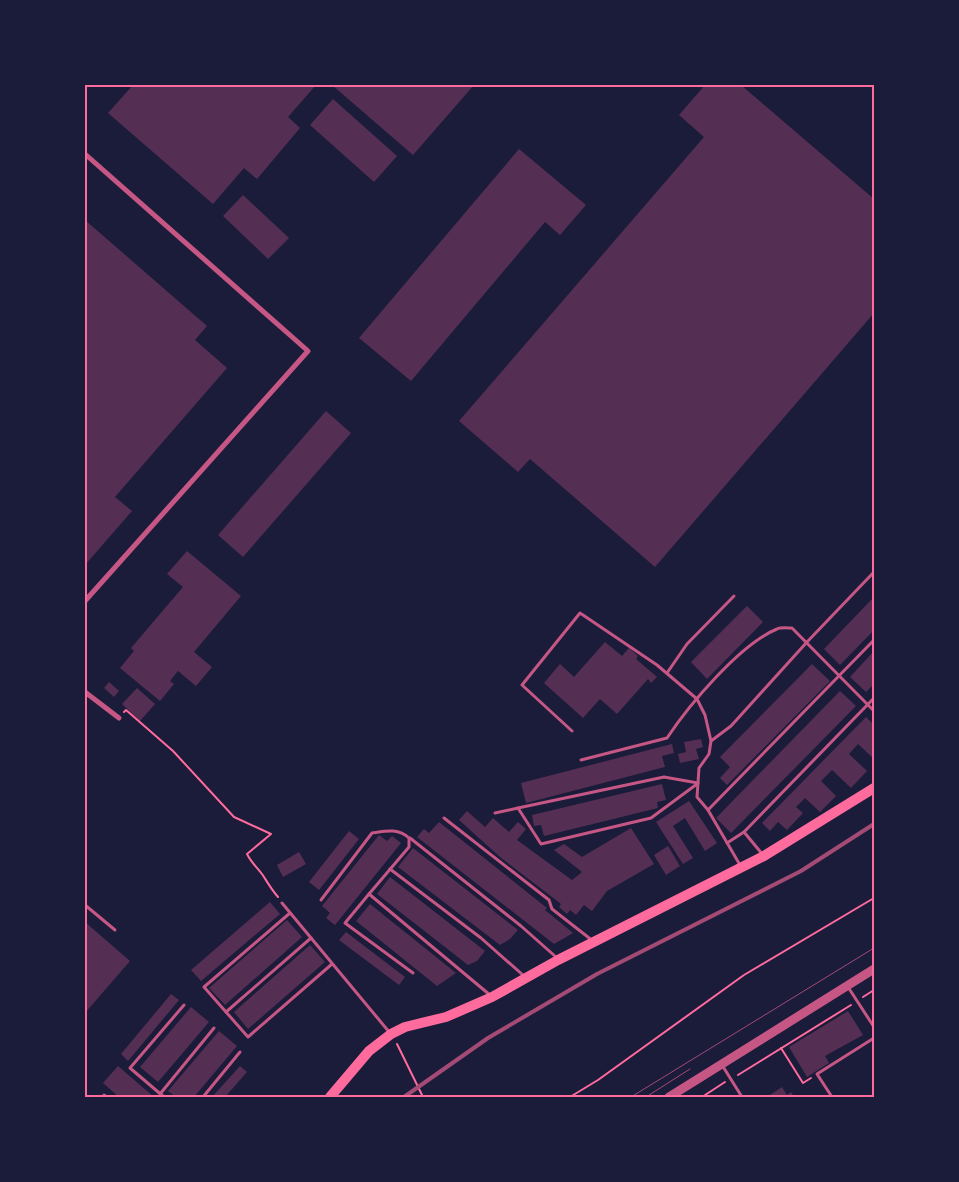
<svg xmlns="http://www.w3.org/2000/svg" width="959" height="1182" font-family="'IBM Plex Sans',sans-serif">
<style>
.building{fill:#542f53}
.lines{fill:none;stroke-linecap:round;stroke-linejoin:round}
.path{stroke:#ff6b9d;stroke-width:2}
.service{stroke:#c65784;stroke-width:3}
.minor{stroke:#c65784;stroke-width:5}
.tertiary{stroke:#c65784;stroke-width:9}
.secondary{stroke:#ff6b9d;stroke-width:10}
.tram{stroke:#a44b75;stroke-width:1}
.rail{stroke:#a44b75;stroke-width:4}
.neatline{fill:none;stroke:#ff6b9d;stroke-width:2}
</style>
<rect width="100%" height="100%" fill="#1b1b3a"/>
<g class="building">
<path d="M133 85H316L288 117 300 128 257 179 244 168 213 204 108 113Z"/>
<path d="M332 85H474L413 155Z"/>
<path d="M705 85H741L874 199V313L655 567 530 459 518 472 459 421 704 137 679 115Z"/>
<path d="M333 99 397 156 374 182 310 125Z"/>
<path d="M519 149 586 205 560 235 545 222 411 381 359 338Z"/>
<path d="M243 195 289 238 268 259 223 216Z"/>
<path d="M85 220 207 326 195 340 227 368 115 497 132 511 85 565Z"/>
<path d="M326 411 351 433 243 557 218 535Z"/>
<path d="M187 551 241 596 194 652 212 667 196 686 178 671 170 681 174 684 160 701 120 668 134 651 131 648 183 587 167 574Z"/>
<path d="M874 597V630L840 665 824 649Z"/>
<path d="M747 606 763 622 707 679 691 662Z"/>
<path d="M605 642 622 656 629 648 638 656 636 659 657 677 651 683 648 679 617 714 600 699 583 718 544 683 560 664 574 677Z"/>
<path d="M874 651V684L866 692 850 677Z"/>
<path d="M812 664 830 681 727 785 720 778 730 767 720 757Z"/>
<path d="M109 682 119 691 114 697 104 688Z"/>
<path d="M137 688 155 704 140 721 122 704Z"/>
<path d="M840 691 856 706 731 833 716 818Z"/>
<path d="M866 717 874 725V759L858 744 849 754 867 771 851 788 832 770 821 781 836 796 820 812 805 798 796 807 803 813 787 830 778 822 770 831 762 823Z"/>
<path d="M701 739 703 747 696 749 699 759 680 763 678 754 686 752 684 742Z"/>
<path d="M672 744 674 753 662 756 665 767 526 803 521 783Z"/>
<path d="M662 784 666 800 657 802 658 808 544 836 541 825 534 826 532 815Z"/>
<path d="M689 801 717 843 705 851 685 818 673 826 693 858 683 864 656 822Z"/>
<path d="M467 811 485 827 493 818 509 832 518 822 526 829 517 840 572 880 582 872 554 850 564 844 582 857 631 828 654 864 607 891 592 911 584 905 576 915 570 910 567 914 559 907 561 904 500 857 459 820Z"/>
<path d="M439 822 547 908 545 910 573 933 554 944 417 837 424 829 429 833Z"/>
<path d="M349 831 359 839 319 890 309 882Z"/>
<path d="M379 835 387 841 392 836 401 843 335 925 326 918 330 913 322 906Z"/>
<path d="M668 846 680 866 666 875 654 855Z"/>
<path d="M413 848 518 930 510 939 500 945 398 867Z"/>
<path d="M299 852 306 864 283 877 277 865Z"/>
<path d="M390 877 485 951 477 961 468 965 377 894Z"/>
<path d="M270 902 280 914 201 981 191 970Z"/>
<path d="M370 904 456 973 437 986 356 921Z"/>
<path d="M287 920 302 937 225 1005 209 988Z"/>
<path d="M85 922 130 961 85 1013Z"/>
<path d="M346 932 405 977 399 985 339 940Z"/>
<path d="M310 945 325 962 248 1029 234 1012Z"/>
<path d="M171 994 179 1000 128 1061 121 1054Z"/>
<path d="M191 1007 209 1022 158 1082 140 1067Z"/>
<path d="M848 1011 863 1035 825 1056 829 1063 807 1077 789 1047Z"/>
<path d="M219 1031 237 1046 194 1097H176L168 1091Z"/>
<path d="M118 1066 154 1097H119L103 1083Z"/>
<path d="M240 1066 247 1072 225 1097H212Z"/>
<path d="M782 1087 787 1095 791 1092 794 1097H767Z"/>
</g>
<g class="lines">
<g class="path">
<path d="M124 712 126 710 173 751 234 817 271 834 247 854C252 864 259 869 264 877 269 885 272 890 278 897"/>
<path d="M863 997 874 990"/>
<path d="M397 1044 423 1097"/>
<path d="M781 1048 803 1083 811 1078"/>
<path d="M738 1075 851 1005"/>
<path d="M570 1097 598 1080 744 975 874 898"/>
<path d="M702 1097 725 1082"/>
</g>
<g class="service">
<path d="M667 673 687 644 734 596"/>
<path d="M572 731 522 685 580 613 657 665 697 699 705 715 711 741 709 754 699 768 697 797 708 810 740 865"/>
<path d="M711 741 731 726 807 642 874 572"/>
<path d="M581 760 667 738C689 705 740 644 777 629 781 627 788 628 792 628L874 711"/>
<path d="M518 808 664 777 698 783"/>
<path d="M708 810 874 640"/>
<path d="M495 813 518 808 541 844 651 818 697 784"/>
<path d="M444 818 549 900 552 909 593 941"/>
<path d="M410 838 521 926 556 957"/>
<path d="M727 843 744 832"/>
<path d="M763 855 744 832 874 698"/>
<path d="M390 869 481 938 524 976"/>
<path d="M321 900 372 833C386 831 398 828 409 838V847L369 894"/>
<path d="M282 903 390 1033"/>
<path d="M85 905 115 930"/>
<path d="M290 913 204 987 248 1037 332 964"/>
<path d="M413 973 345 923 369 894 490 995"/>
<path d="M848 987 874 1027"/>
<path d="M226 1012 311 938"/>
<path d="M722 1065 742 1097"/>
<path d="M160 1094 214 1028"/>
<path d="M104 1095 107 1097"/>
<path d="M164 1097 130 1068 184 1005"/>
<path d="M203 1097 240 1052"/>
<path d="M832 1097 817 1074 874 1038"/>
</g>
<g class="minor">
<path d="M85 154 308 351 85 601"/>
<path d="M85 692 119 718"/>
</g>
<path class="tertiary" d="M669 1097 874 969"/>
<path class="secondary" d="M330 1097 369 1051 391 1034 405 1027 446 1017 492 997 558 960 764 856 874 788"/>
<g class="tram">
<path d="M631 1097 874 948"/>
<path d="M646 1097 690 1069"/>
</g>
<path class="rail" d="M404 1097 488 1038 597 974 801 871 874 824"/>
</g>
<rect width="959" height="1182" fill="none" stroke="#1b1b3a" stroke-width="172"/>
<rect x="86" y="86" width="787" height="1010" class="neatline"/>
</svg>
